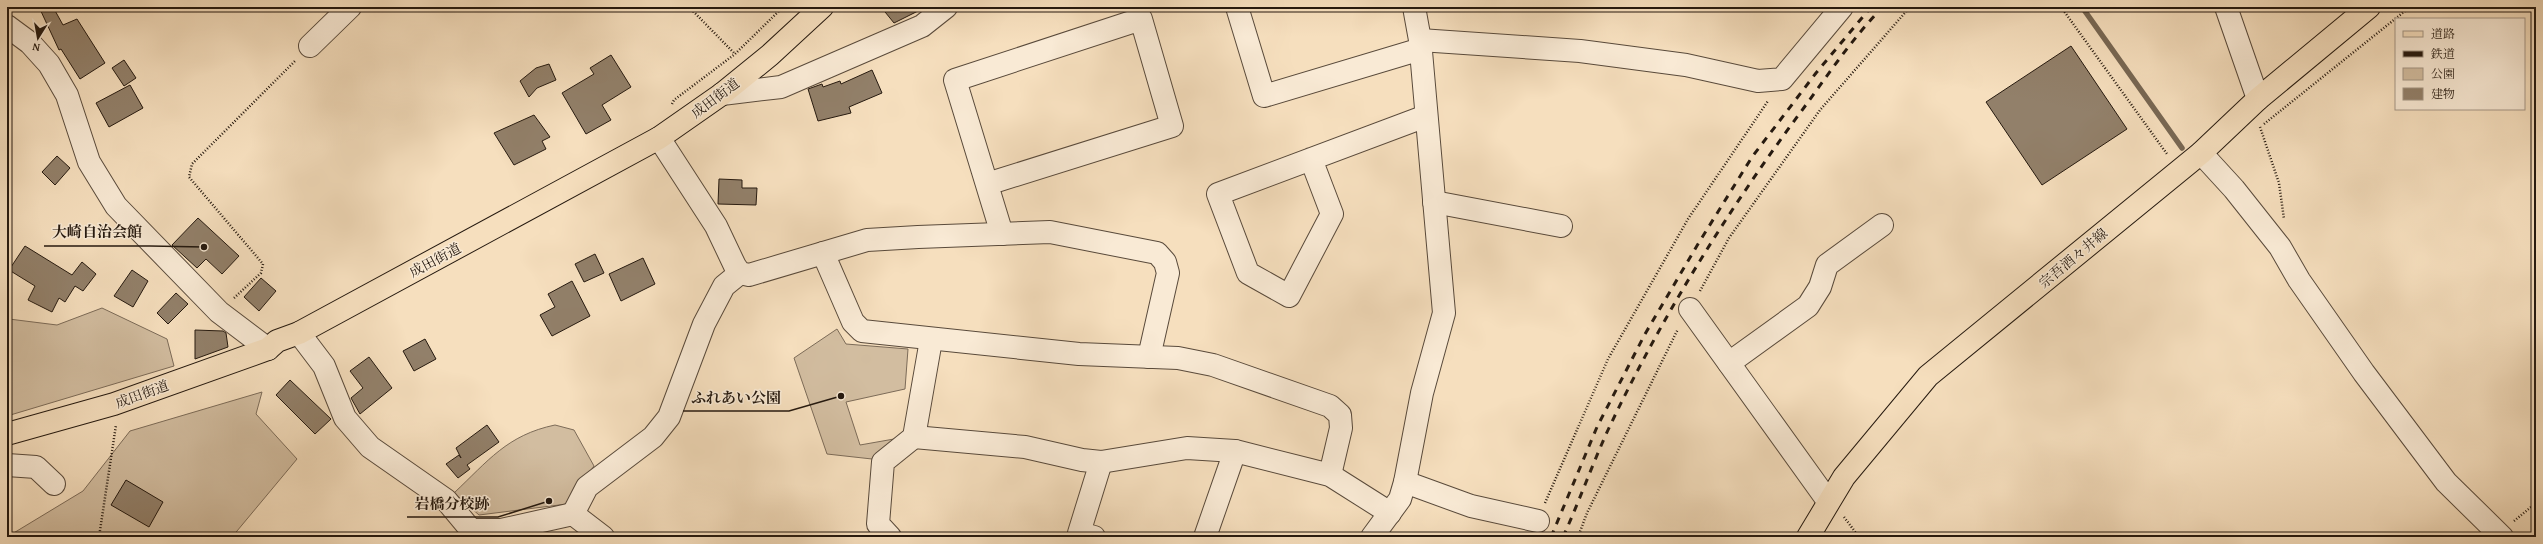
<svg xmlns="http://www.w3.org/2000/svg" width="2543" height="544" font-family="'Gentium Book Plus','Noto Serif JP',serif">
<style>
.green{fill:#d2bda0;stroke:#7c6b58}
.lines{fill:none;stroke-linecap:round;stroke-linejoin:round}
.stream{stroke:#786854;stroke-width:5.5}
.building{fill:#92806a;stroke:#25190f}
.minor-casing{stroke:#594a3b;stroke-width:24}
.major-casing{stroke:#25190f;stroke-width:24}
.highway-casing{stroke:#25190f;stroke-width:24}
.path{stroke:#25190f;stroke-width:2.5;stroke-dasharray:1 2;stroke-linecap:butt}
.minor{stroke:#f9ead5;stroke-width:22}
.major{stroke:#f6dfbe;stroke-width:22}
.highway{stroke:#f6dfbe;stroke-width:22}
.rail{stroke:#25190f;stroke-width:3;stroke-dasharray:7 7;stroke-linecap:butt}
.labels{text-anchor:middle;dominant-baseline:central;stroke-width:3;stroke-linejoin:round;paint-order:stroke}
.street-label{font-size:14px;fill:#25190f;stroke:#f9ead5}
.leader{fill:none;stroke:#25190f;stroke-width:1.5}
.callout-dot{fill:#25190f;stroke:#f9ead5;stroke-width:1.5}
.callout-label{font-size:15px;text-anchor:middle;font-weight:bold;fill:#25190f;stroke:#f9ead5;stroke-width:3;stroke-linejoin:round;paint-order:stroke}
</style>
<rect width="100%" height="100%" fill="#f6dfbe"/>
<filter id="stains"><feTurbulence type="fractalNoise" baseFrequency=".005" numOctaves="4"/><feColorMatrix values="0 0 0 0 .2 0 0 0 0 .09 0 0 0 0 .02 0 0 0 .5 -.17"/></filter>
<radialGradient id="worn" r=".72"><stop offset=".6" stop-color="#630" stop-opacity="0"/><stop offset="1" stop-color="#630" stop-opacity=".3"/></radialGradient>
<g class="green">
<path d="M102 308 167 339 174 366 7 416V313L9 319 57 325Z"/>
<path d="M837 329 846 344 908 349 905 389 846 402 860 445 894 439 872 459 827 454 794 358Z"/>
<path d="M262 392 256 414 297 459 232 537H7L83 491 130 431Z"/>
<path d="M555 425 574 430 594 466 567 504 479 515 454 493C488 461 507 435 555 425Z"/>
</g>
<g class="lines">
<path class="stream" d="M2082 7 2182 148"/>
</g>
<g class="building">
<path d="M39 7H53L63 25 77 19 105 63 80 79 61 49 59 50Z"/>
<path d="M881 7H926L894 23Z"/>
<path d="M2071 46 2127 129 2042 185 1986 102Z"/>
<path d="M611 55 631 87 602 105 611 120 586 134 562 93 594 74 590 68Z"/>
<path d="M124 60 136 78 124 86 112 68Z"/>
<path d="M549 64 556 80 537 88 529 97 520 81 536 68Z"/>
<path d="M872 70 882 93 849 107 851 113 818 121 808 89 822 84 823 87 840 81 841 84Z"/>
<path d="M130 85 143 108 109 127 96 103Z"/>
<path d="M534 115 550 137 542 141 546 149 514 165 494 133Z"/>
<path d="M57 156 70 168 55 185 42 172Z"/>
<path d="M719 179 742 180V188H757L756 205 718 204Z"/>
<path d="M198 218 239 256 222 274 206 259 197 268 172 245Z"/>
<path d="M25 246 72 275 82 262 96 274 83 291 75 286 65 302 59 298 52 312 28 300 35 286 9 270Z"/>
<path d="M595 254 604 273 584 282 575 264Z"/>
<path d="M643 258 655 284 621 301 609 274Z"/>
<path d="M132 270 148 281 133 307 114 296Z"/>
<path d="M261 278 276 291 259 311 244 297Z"/>
<path d="M572 281 590 316 552 336 540 315 555 307 548 294Z"/>
<path d="M176 293 188 304 168 324 157 313Z"/>
<path d="M195 330 223 331 226 333 228 347 195 359Z"/>
<path d="M425 339 436 359 414 371 403 351Z"/>
<path d="M369 357 392 388 360 414 351 398 363 388 350 371Z"/>
<path d="M290 380 331 419 315 434 276 395Z"/>
<path d="M487 425 499 442 467 465 470 469 458 478 446 464 459 455 461 458 456 448Z"/>
<path d="M126 480 163 502 149 527 111 505Z"/>
</g>
<g class="lines">
<g class="minor-casing">
<g id="minor">
<path d="M1237 7 1264 96 1421 49"/>
<path d="M2226 7 2258 99"/>
<path d="M7 26 30 43 49 64 67 95 89 162 116 206 219 312 268 349"/>
<path d="M1420 40 1580 51 1686 65 1758 81 1782 79 1842 7"/>
<path d="M310 46 350 7"/>
<path d="M722 94 781 87 922 26 946 7"/>
<path d="M659 138 716 226 735 266 740 273 749 275 867 240 918 237 1050 232 1157 253 1165 262 1168 273 1149 357"/>
<path d="M2201 153 2234 189 2280 247 2299 280 2364 373 2446 482 2502 537"/>
<path d="M1311 159 1332 214 1289 296 1248 273 1218 194 1426 116"/>
<path d="M987 184 1172 126 1141 19 955 80 1002 234"/>
<path d="M1434 202 1561 226"/>
<path d="M823 253 853 322 862 331 1079 354 1178 358 1213 365 1330 406 1340 415 1341 428 1330 475"/>
<path d="M1690 309 1828 501"/>
<path d="M299 333 324 366 345 418 370 447 446 500 471 530H501L573 514 603 537"/>
<path d="M1729 363 1808 306 1820 287 1827 265 1882 225"/>
<path d="M914 437 1025 447 1082 460 1101 462 1187 448 1235 451 1330 475 1390 513"/>
<path d="M7 465 36 467 54 484"/>
<path d="M1405 482 1471 506 1538 521"/>
<path d="M573 514 587 487 653 437 669 417 704 324 724 286 740 273"/>
<path d="M890 537 878 524 883 462 914 437 931 340"/>
<path d="M1094 537 1079 533 1101 462"/>
<path d="M1205 537 1235 451"/>
<path d="M1372 537 1400 499 1405 482 1422 393 1444 313 1420 40 1414 7"/>
</g>
</g>
<g class="major-casing">
<path id="major" d="M1808 537 1844 477 1928 376 2201 153 2258 99 2369 7"/>
</g>
<g class="highway-casing">
<path id="highway" d="M7 434 114 404 268 349 277 341 299 333 659 138 722 94 770 55 822 7"/>
</g>
<g class="path">
<path d="M689 7 735 54"/>
<path d="M2061 7 2167 154"/>
<path d="M672 104 674 100 735 54 783 7"/>
<path d="M2264 124 2410 7"/>
<path d="M2260 127 2279 183 2284 219"/>
<path d="M1700 291 1729 238 1820 110 1910 7"/>
<path d="M234 298 261 273 263 264 189 177 192 164 296 60"/>
<path d="M1545 503 1608 359 1688 219 1768 101"/>
<path d="M1844 517 1859 537"/>
<path d="M2514 521 2536 503"/>
<path d="M99 537 116 425"/>
<path d="M1578 537 1587 513 1678 329"/>
</g>
<use href="#minor" class="minor"/>
<use href="#major" class="major"/>
<use href="#highway" class="highway"/>
<g class="rail">
<path d="M1551 537 1597 427 1645 334 1698 244 1752 157 1816 73 1871 7"/>
<path d="M1563 537C1579 502 1592 465 1608 430 1661 318 1726 213 1800 113 1826 78 1852 38 1883 7"/>
</g>
</g>
<g class="labels">
<g class="street-label">
<text transform="translate(715 98) rotate(-37)">成田街道</text>
<text transform="translate(2073 258) rotate(-40)">宗吾酒々井線</text>
<text transform="translate(435 260) rotate(-28)">成田街道</text>
<text transform="translate(142 394) rotate(-20)">成田街道</text>
</g>
</g>
<path class="leader" d="M204 247L150 246H44M841 396L789 411H683M549 501L498 517H407"/>
<g class="callout-dot">
<circle cx="204" cy="247" r="4"/>
<circle cx="841" cy="396" r="4"/>
<circle cx="549" cy="501" r="4"/>
</g>
<g class="callout-label">
<text x="97" y="237">大崎自治会館</text>
<text x="736" y="403">ふれあい公園</text>
<text x="452" y="509">岩橋分校跡</text>
</g>
<rect width="2543" height="544" fill="none" stroke="#f6dfbe" stroke-width="24"/>
<rect x="8" y="8" width="2527" height="528" fill="none" stroke="#25190f" stroke-width="2"/>
<rect x="12" y="12" width="2519" height="520" fill="none" stroke="#25190f"/>
<rect x="2395" y="18" width="130" height="92" fill="#f9ead5" stroke="#a49686"/>
<rect x="2403" y="31" width="20" height="6" fill="#f6dfbe" stroke="#a49686"/>
<text x="2431" y="38" font-size="12" fill="#25190f">道路</text>
<rect x="2403" y="51" width="20" height="6" fill="#25190f" stroke="#a49686"/>
<text x="2431" y="58" font-size="12" fill="#25190f">鉄道</text>
<rect x="2403" y="68" width="20" height="12" fill="#d2bda0" stroke="#a49686"/>
<text x="2431" y="78" font-size="12" fill="#25190f">公園</text>
<rect x="2403" y="88" width="20" height="12" fill="#92806a" stroke="#a49686"/>
<text x="2431" y="98" font-size="12" fill="#25190f">建物</text>
<g transform="translate(38 38) rotate(191)" stroke="#f9ead5" stroke-width="3" paint-order="stroke">
<path d="M0-3L7 15L0 10L-7 15Z" fill="#25190f"/>
<text y="-6" font-size="11" font-weight="bold" text-anchor="middle" fill="#25190f">N</text>
</g>
<rect width="100%" height="100%" filter="url(#stains)"/>
<rect width="100%" height="100%" fill="url(#worn)"/>
</svg>
